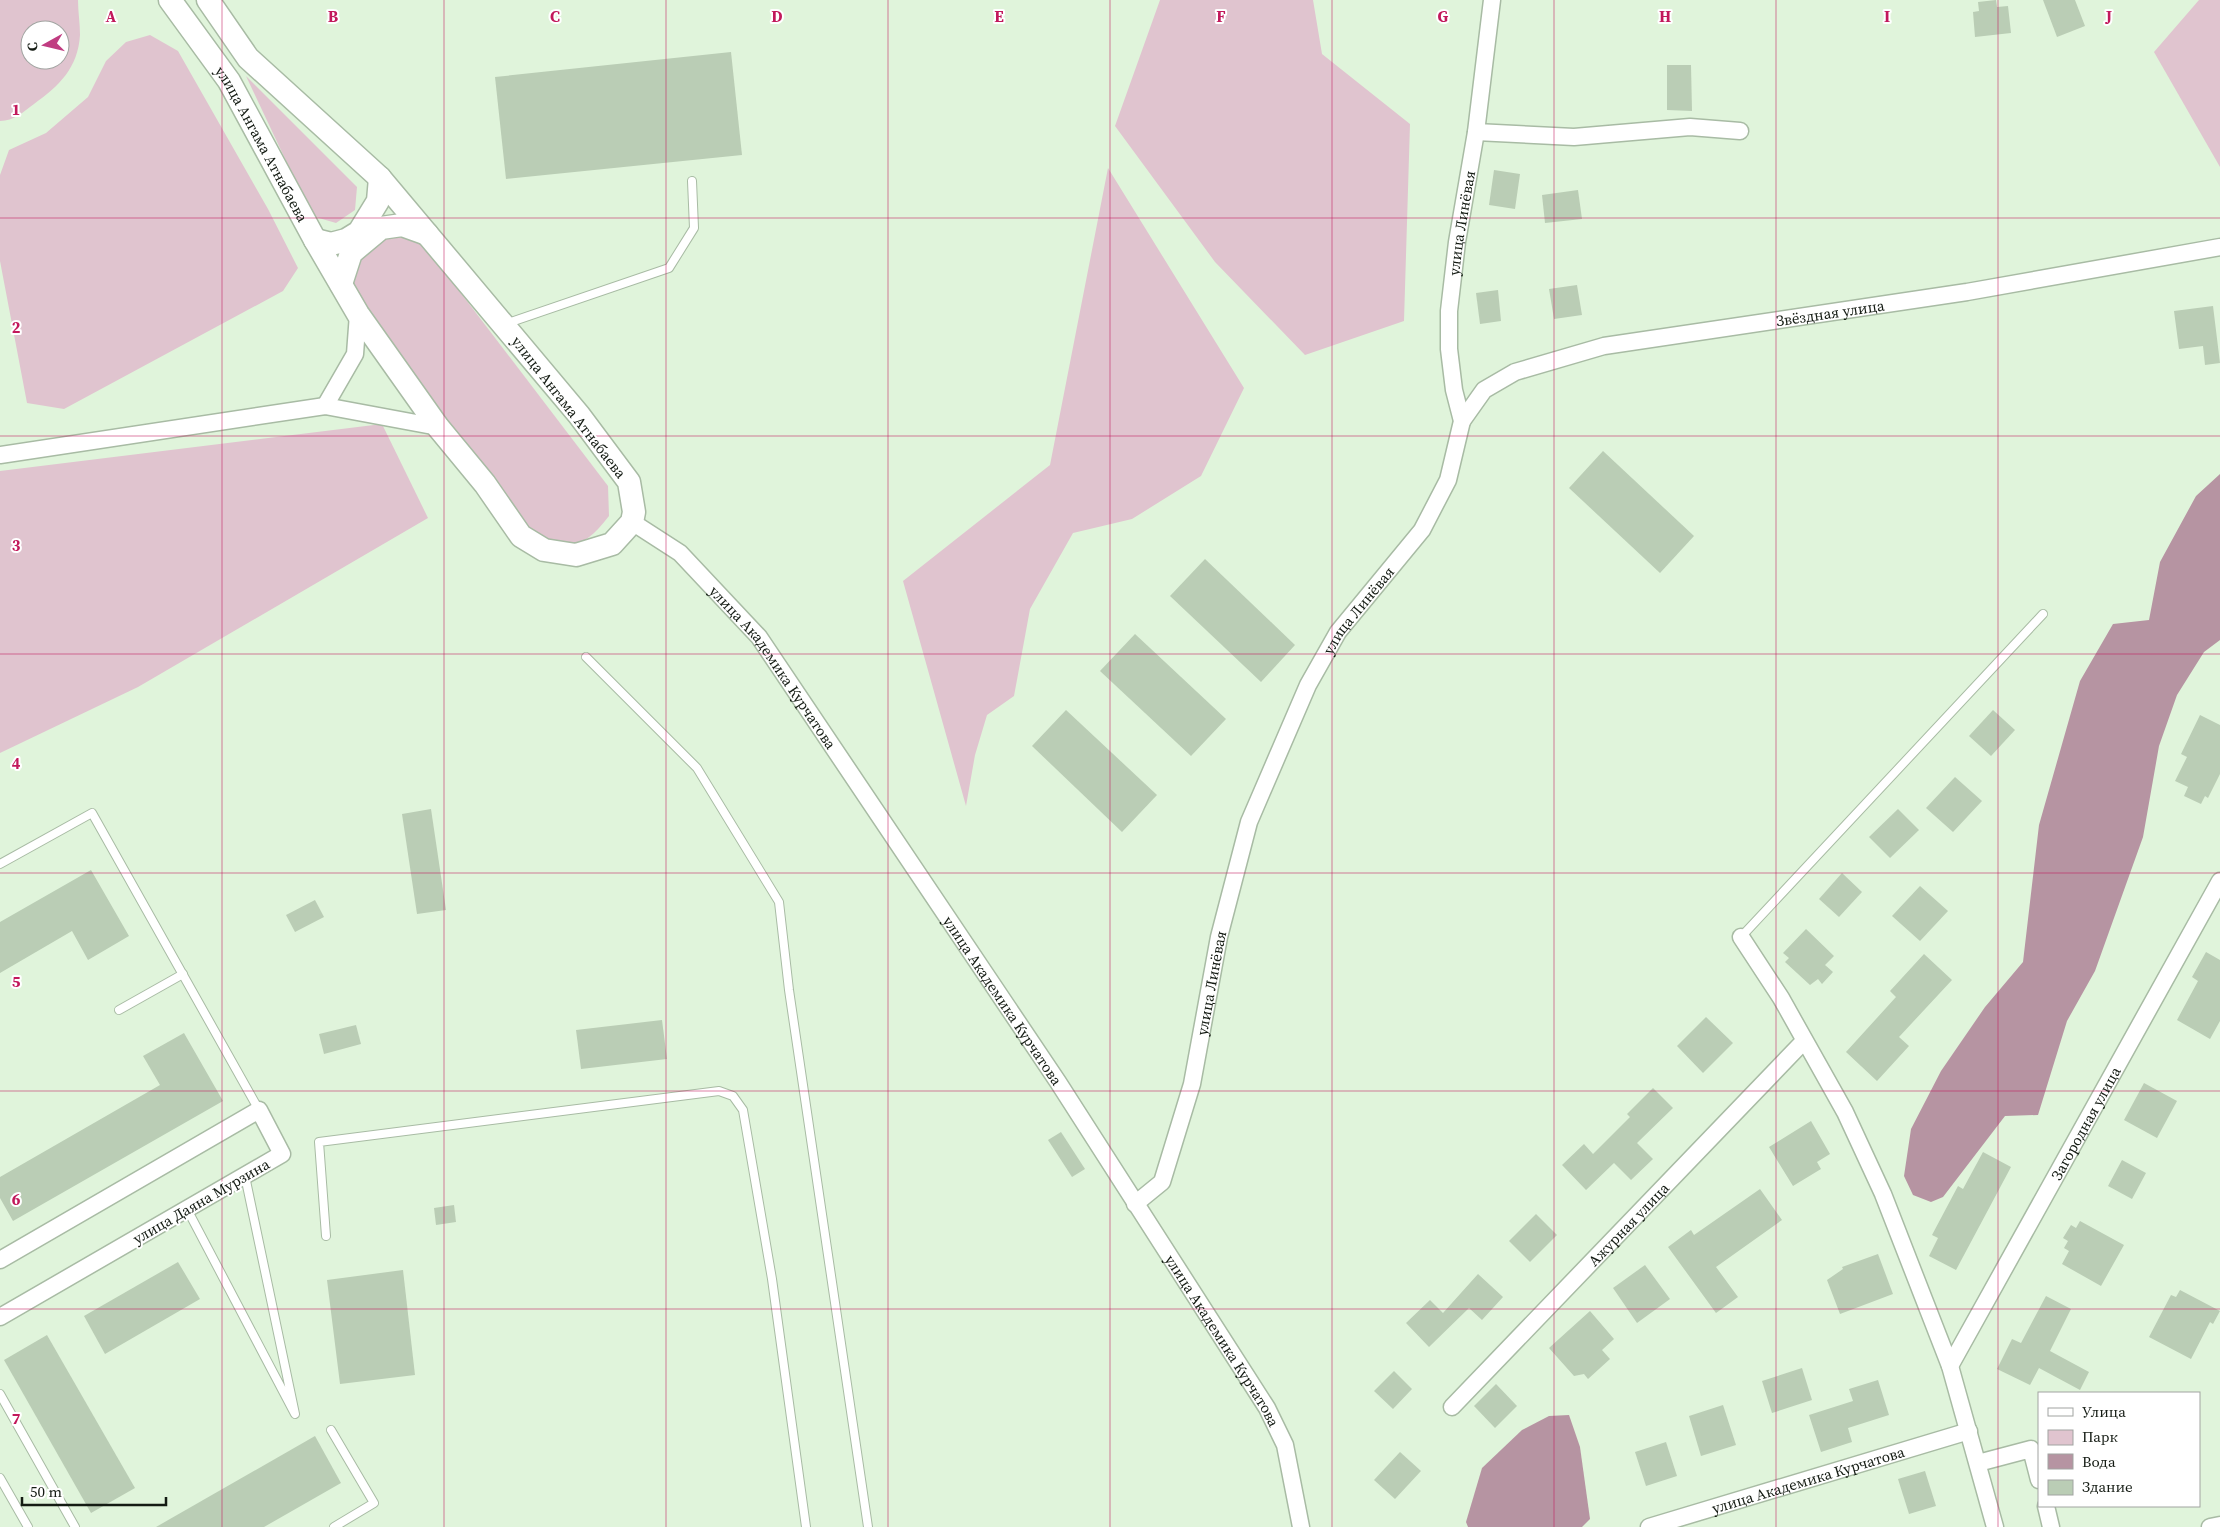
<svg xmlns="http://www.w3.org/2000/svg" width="2220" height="1527" font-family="'Source Serif 4',serif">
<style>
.green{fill:#e0c4cf;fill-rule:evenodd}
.water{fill:#b694a2}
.building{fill:#bacdb5}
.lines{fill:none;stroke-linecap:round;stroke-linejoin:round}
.lane-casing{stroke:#a8bba4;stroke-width:10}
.street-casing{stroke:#a8bba4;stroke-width:19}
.secondary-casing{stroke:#a8bba4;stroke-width:25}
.lane{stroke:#fff;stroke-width:8}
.street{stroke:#fff;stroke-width:16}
.secondary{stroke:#fff;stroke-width:22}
.grid{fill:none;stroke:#c2185b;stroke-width:1;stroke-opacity:0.55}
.labels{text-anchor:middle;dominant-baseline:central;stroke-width:4;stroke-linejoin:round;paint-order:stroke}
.street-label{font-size:15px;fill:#141b13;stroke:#fff}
.grid-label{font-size:16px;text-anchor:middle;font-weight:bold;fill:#c2185b;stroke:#fff;stroke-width:4;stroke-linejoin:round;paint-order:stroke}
</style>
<rect width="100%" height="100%" fill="#e0f4db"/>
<g class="green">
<path d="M0 0H78C78 12 80 23 80 35 78 68 59 86 34 104 23 112 14 121 0 121ZM30 30H60V60H30Z"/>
<path d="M1160 0H1313L1322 54 1410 124 1404 321 1305 355 1215 262 1115 126Z"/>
<path d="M2199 0H2220V167L2154 52Z"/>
<path d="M150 35 178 51 268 209 298 268 283 291 64 409 27 403 0 261V175L9 150 46 133 88 97 106 61 126 42Z"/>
<path d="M246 76 357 187 355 210 336 223 312 216Z"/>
<path d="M1108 168 1244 388 1201 476 1132 519 1073 533 1030 609 1014 696 987 715 975 755 966 806 903 581 1050 465Z"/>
<path d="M399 234 425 246 608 486 609 516C584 549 567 553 531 532L356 298 351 277 361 253 376 239Z"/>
<path d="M382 424 428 518 138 687 0 753V471Z"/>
</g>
<g class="water">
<path d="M2220 474V640L2204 652 2177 695 2159 746 2143 837 2095 971 2067 1021 2038 1115 2005 1116 1943 1197 1931 1202 1913 1195 1904 1176 1911 1129 1941 1071 1985 1007 2023 962 2039 825 2080 681 2113 624 2149 620 2160 562 2196 496Z"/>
<path d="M1569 1415 1580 1447 1590 1519 1582 1527H1468L1466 1522 1482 1468 1522 1430 1549 1416Z"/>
</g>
<g class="building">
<path d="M1996 0 1997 7 2008 6 2011 33 1975 37 1973 12 1979 11 1978 2Z"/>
<path d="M2043 0H2075L2085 26 2057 37Z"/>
<path d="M731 52 742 155 506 179 495 77Z"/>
<path d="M1667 65H1691L1692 111 1667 110Z"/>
<path d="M1494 170 1520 174 1515 209 1489 205Z"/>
<path d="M1578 190 1582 219 1545 223 1542 195Z"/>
<path d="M1577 285 1582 315 1554 319 1549 289Z"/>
<path d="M1498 290 1501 321 1480 324 1476 293Z"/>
<path d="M2213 306 2220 363 2205 365 2203 346 2179 349 2174 311Z"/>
<path d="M1603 451 1694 536 1660 573 1569 488Z"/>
<path d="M1205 559 1295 645 1261 682 1170 596Z"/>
<path d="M1135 634 1226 719 1191 756 1100 671Z"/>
<path d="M1066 710 1157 795 1122 832 1032 746Z"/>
<path d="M1993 710 2015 730 1991 756 1969 736Z"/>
<path d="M2200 715 2220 725V774L2208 798 2205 796 2201 804 2184 796 2188 787 2175 781 2187 757 2181 754Z"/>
<path d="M1955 777 1982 801 1953 832 1926 808Z"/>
<path d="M431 809 446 910 417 914 402 814Z"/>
<path d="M1898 809 1919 830 1890 858 1869 837Z"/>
<path d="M91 870 129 936 88 960 72 931 0 973V922Z"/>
<path d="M1842 873 1862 892 1839 917 1819 899Z"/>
<path d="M1920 886 1948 911 1920 941 1892 916Z"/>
<path d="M315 900 324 917 295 932 286 915Z"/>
<path d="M1806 929 1834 956 1825 965 1833 972 1822 984 1818 979 1810 985 1785 962 1789 958 1783 953Z"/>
<path d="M2206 952 2220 960V1021L2210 1039 2177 1020 2198 981 2192 977Z"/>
<path d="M1924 954 1952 980 1899 1037 1909 1046 1877 1081 1846 1052 1896 997 1890 991Z"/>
<path d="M1706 1017 1733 1043 1703 1073 1677 1046Z"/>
<path d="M662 1020 667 1059 581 1069 576 1030Z"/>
<path d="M356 1025 361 1044 324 1054 319 1034Z"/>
<path d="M184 1033 223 1101 13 1221 0 1198V1177L160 1085 143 1056Z"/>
<path d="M2144 1083 2177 1101 2157 1138 2124 1120Z"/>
<path d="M1653 1088 1673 1108 1637 1143 1653 1159 1631 1180 1614 1163 1586 1190 1562 1165 1584 1144 1593 1154 1630 1117 1627 1114Z"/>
<path d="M1811 1121 1830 1154 1817 1162 1821 1169 1793 1186 1769 1147Z"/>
<path d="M1061 1132 1085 1169 1072 1177 1048 1140Z"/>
<path d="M1983 1152 2011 1167 1956 1270 1929 1256 1938 1238 1932 1235 1958 1186 1963 1189Z"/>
<path d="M2122 1160 2146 1173 2132 1199 2108 1186Z"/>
<path d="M1760 1189 1782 1220 1716 1267 1738 1297 1716 1313 1668 1247 1691 1230 1694 1235Z"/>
<path d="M454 1205 456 1222 436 1225 434 1208Z"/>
<path d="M1536 1214 1557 1235 1530 1262 1509 1241Z"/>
<path d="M2080 1221 2124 1245 2101 1286 2062 1264 2069 1251 2064 1248 2068 1241 2063 1238 2071 1225 2076 1228Z"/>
<path d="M1878 1254 1893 1294 1840 1314 1827 1280 1843 1269 1842 1267Z"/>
<path d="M178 1262 200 1299 105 1354 84 1316Z"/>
<path d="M1645 1265 1670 1299 1637 1323 1613 1288Z"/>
<path d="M403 1270 415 1375 340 1384 327 1280Z"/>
<path d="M1478 1274 1503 1297 1482 1320 1469 1308 1429 1347 1406 1323 1430 1300 1443 1313Z"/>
<path d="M2180 1290 2220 1311 2213 1324 2210 1322 2191 1359 2149 1337 2171 1295 2176 1297Z"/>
<path d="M2046 1296 2071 1309 2050 1351 2089 1372 2080 1390 2039 1368 2030 1385 1997 1369 2012 1339 2021 1343Z"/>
<path d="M1590 1311 1614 1339 1602 1350 1610 1359 1588 1379 1584 1374 1574 1376 1549 1348Z"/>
<path d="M47 1335 135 1488 91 1513 4 1360Z"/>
<path d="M1802 1368 1812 1400 1772 1413 1762 1381Z"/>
<path d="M1394 1371 1412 1389 1393 1409 1374 1391Z"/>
<path d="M1878 1380 1889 1415 1848 1428 1852 1442 1821 1452 1809 1415 1853 1401 1849 1389Z"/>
<path d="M1496 1384 1517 1406 1495 1428 1474 1406Z"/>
<path d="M1723 1405 1736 1445 1701 1456 1689 1416Z"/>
<path d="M315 1436 341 1483 264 1527H156Z"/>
<path d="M1666 1442 1677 1476 1646 1486 1635 1452Z"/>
<path d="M1400 1452 1421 1471 1395 1499 1374 1480Z"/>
<path d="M1925 1471 1936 1506 1909 1514 1898 1479Z"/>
</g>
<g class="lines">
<g class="lane-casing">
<g id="lane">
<path d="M505 324 669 268 694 228 692 181"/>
<path d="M586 657 697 768 779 902 789 990 868 1527"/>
<path d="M0 864 92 813 259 1110"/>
<path d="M1741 937 2043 614"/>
<path d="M119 1010 183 974"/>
<path d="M187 1209 295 1414 245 1176"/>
<path d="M326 1236 319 1142 719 1091 733 1096 743 1110 772 1279 806 1527"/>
<path d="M0 1394 75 1527"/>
<path d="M331 1430 374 1503 334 1527"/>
<path d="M0 1478 28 1527"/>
</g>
</g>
<g class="street-casing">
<g id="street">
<path d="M1476 132 1574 137 1690 127 1740 131"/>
<path d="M325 406 355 354 358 314"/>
<path id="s1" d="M1462 421 1484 390 1515 372 1604 346 1967 292 2220 247"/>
<path d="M0 455 325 406 438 427"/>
<path id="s2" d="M632 522 680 553 759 637 1058 1082 1267 1408 1285 1445 1301 1527"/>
<path d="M1741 937 1781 998 1845 1112 1883 1194 1950 1366 1995 1527"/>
<path id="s3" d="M1135 1204 1162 1182 1192 1084 1219 937 1249 822 1308 685 1338 632 1422 530 1448 480 1462 421 1454 390 1449 349V311L1457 242 1476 132 1492 0"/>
<path d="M0 1260 259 1110 282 1154 0 1317"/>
<path id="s4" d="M1950 1366 2220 881"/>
<path id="s5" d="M1452 1407 1804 1041"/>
<path d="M1978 1463 2031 1449 2039 1480"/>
<path d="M2046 1506 2051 1527"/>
<path id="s6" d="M1649 1527 1969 1431"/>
<path d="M2210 1527 2220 1525"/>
</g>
</g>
<g class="secondary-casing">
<g id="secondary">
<path id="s7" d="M170 0 229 81 315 240 358 314 438 427 485 484 521 536 544 550 576 555 612 544 632 522 634 512 629 482 579 415 380 178 248 58 208 0"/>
<path d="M315 240 331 244 346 240 359 232 378 201 380 178"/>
<path d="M341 284 351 253 381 228 402 225 427 234"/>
</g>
</g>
<use href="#lane" class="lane"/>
<use href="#street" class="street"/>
<use href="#secondary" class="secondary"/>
</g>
<path class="grid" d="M222 0V1527M444 0V1527M666 0V1527M888 0V1527M1110 0V1527M1332 0V1527M1554 0V1527M1776 0V1527M1998 0V1527M0 218H2220M0 436H2220M0 654H2220M0 873H2220M0 1091H2220M0 1309H2220"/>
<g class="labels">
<g class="street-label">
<text stroke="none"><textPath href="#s7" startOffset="171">улица Ангама Атнабаева</textPath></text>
<text stroke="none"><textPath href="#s3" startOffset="1065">улица Линёвая</textPath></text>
<text stroke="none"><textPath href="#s1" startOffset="395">Звёздная улица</textPath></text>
<text transform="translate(569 407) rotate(52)">улица Ангама Атнабаева</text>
<text stroke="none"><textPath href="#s3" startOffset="645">улица Линёвая</textPath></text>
<text stroke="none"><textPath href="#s2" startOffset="205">улица Академика Курчатова</textPath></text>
<text stroke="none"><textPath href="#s3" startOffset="240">улица Линёвая</textPath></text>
<text stroke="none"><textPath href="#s2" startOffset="610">улица Академика Курчатова</textPath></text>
<text stroke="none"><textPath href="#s4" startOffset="278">Загородная улица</textPath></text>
<text transform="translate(201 1201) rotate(-30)">улица Даяна Мурзина</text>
<text stroke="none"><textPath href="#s5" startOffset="254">Ажурная улица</textPath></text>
<text stroke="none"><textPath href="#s2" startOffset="1015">улица Академика Курчатова</textPath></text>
<text stroke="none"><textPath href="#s6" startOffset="166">улица Академика Курчатова</textPath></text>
</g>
</g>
<g class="grid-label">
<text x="111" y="22">A</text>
<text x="333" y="22">B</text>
<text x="555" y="22">C</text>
<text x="777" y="22">D</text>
<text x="999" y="22">E</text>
<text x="1221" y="22">F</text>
<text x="1443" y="22">G</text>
<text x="1665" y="22">H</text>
<text x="1887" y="22">I</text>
<text x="2109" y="22">J</text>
<text x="16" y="115">1</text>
<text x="16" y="333">2</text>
<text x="16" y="551">3</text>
<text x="16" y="769">4</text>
<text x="16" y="987">5</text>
<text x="16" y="1205">6</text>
<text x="16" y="1424">7</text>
</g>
<rect x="2038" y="1392" width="162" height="115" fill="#ffffff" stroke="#a1a4a1"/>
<rect x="2048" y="1408" width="25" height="8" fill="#ffffff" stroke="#a1a4a1"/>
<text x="2082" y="1417" font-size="15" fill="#141b13">Улица</text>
<rect x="2048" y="1430" width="25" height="15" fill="#e0c4cf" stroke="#a1a4a1"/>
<text x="2082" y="1442" font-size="15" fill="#141b13">Парк</text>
<rect x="2048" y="1454" width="25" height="15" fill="#b694a2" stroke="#a1a4a1"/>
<text x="2082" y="1467" font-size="15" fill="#141b13">Вода</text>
<rect x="2048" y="1480" width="25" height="15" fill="#bacdb5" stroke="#a1a4a1"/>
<text x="2082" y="1492" font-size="15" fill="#141b13">Здание</text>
<g transform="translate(45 45) rotate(262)"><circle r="24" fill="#ffffff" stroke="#a1a4a1"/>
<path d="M0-4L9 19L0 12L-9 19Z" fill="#c03c81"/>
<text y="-8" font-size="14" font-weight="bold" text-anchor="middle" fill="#141b13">С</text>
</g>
<path d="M22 1497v8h144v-8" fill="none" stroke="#141b13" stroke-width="2.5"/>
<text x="30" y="1497" font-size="15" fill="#141b13" stroke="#ffffff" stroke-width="4" paint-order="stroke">50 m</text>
</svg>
